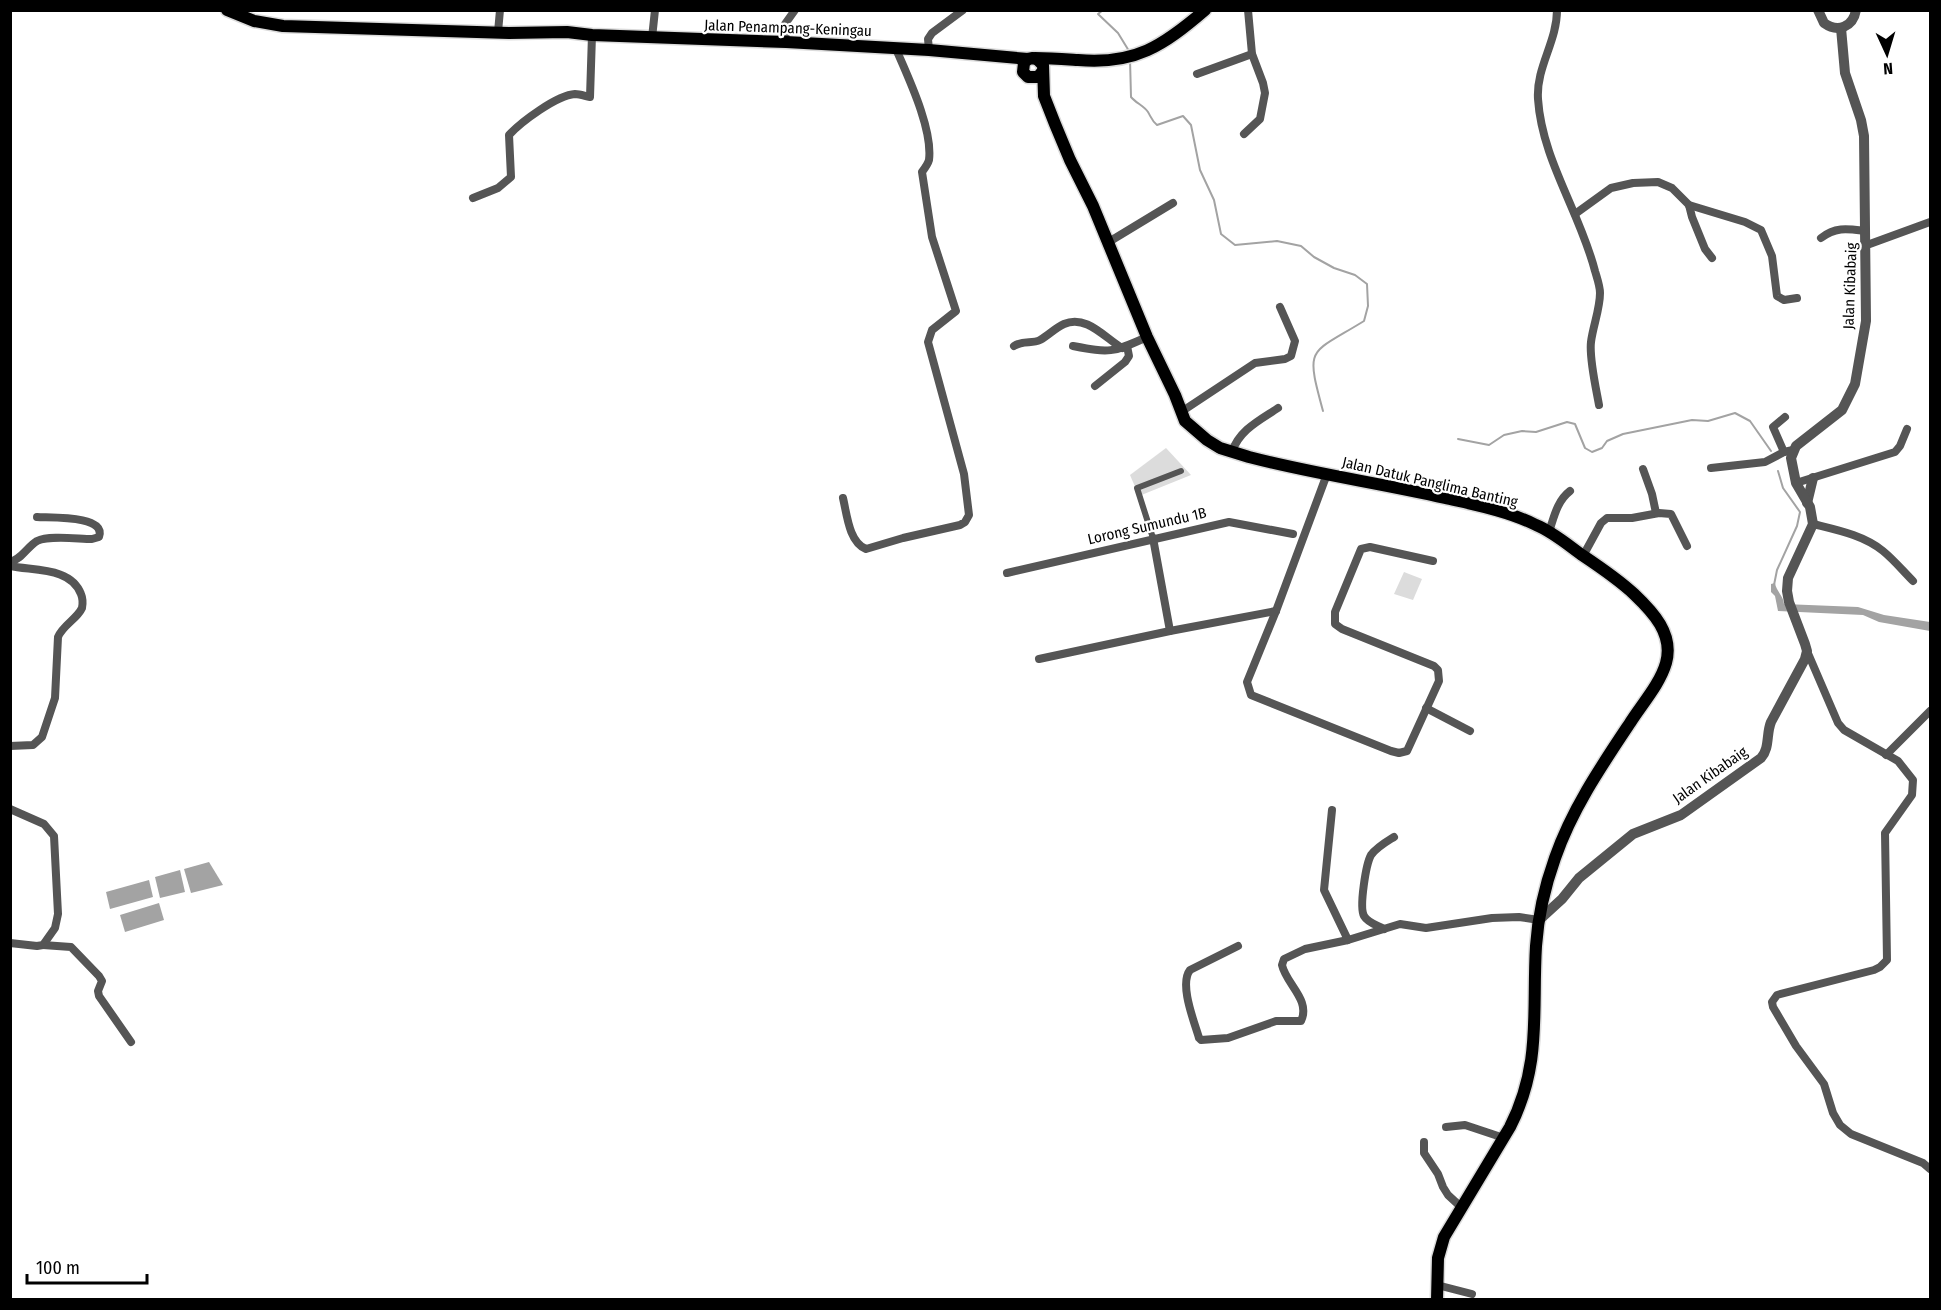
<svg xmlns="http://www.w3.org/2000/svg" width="1941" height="1310" font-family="'Fira Sans Condensed',sans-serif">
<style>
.green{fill:#dcdcdc}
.water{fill:#a3a3a3}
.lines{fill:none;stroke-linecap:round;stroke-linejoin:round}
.stream{stroke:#a3a3a3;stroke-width:2}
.primary-casing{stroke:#dbdbdb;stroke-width:15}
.pedestrian{stroke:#555;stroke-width:6}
.minor{stroke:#555;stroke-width:8}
.tertiary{stroke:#555;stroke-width:10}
.primary{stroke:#000;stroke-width:12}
.labels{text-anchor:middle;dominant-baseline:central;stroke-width:4.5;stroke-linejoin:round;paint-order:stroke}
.street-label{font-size:15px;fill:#000;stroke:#fff}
</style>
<rect width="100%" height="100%" fill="#fff"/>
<g class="green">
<path d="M1166 448 1191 475 1139 496 1130 475Z"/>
<path d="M1404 572 1422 579 1413 600 1394 594Z"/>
</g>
<g class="water">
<path d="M1775 583C1776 591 1783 595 1784 604L1858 607 1884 615 1930 622V631L1879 622 1863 615 1778 611 1775 596 1771 592V584Z"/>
<path d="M209 862 223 885 191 893 184 869Z"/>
<path d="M180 870 185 892 160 898 155 877Z"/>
<path d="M149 880 153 897 110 909 106 892Z"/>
<path d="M159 903 164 920 125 932 120 915Z"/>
</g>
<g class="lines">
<g class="stream">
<path d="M1103 10 1098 14 1118 33 1129 51"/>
<path d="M1130 59 1131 97C1136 103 1144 106 1148 112 1151 117 1152 121 1157 125L1183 116 1191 125 1200 170 1214 200 1221 234 1235 245 1277 241 1301 246 1314 257 1334 268 1355 275 1367 284 1368 306 1364 321C1309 355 1305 345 1323 411"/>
<path d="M1458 439 1489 445 1504 435 1522 431 1536 432 1567 422 1575 424 1585 448 1592 452 1602 448 1607 441 1623 434 1692 420 1708 421 1735 413 1750 421 1771 451"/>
<path d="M1774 585 1777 570 1797 526 1800 512 1783 488 1778 471"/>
</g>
<g class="primary-casing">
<g id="primary">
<path d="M227 10 254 21 283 26 509 33 567 32 592 35 786 42 929 50 1028 59"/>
<path d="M1035 58C1050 58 1063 59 1078 60 1135 65 1163 46 1205 10"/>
<path d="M1042 72 1038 77H1028L1023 72 1024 63 1028 59 1033 58 1038 60 1043 65 1044 96 1055 124 1070 160 1093 206 1147 337 1175 395 1185 421 1207 440 1220 448 1249 457C1314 474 1380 483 1445 498 1476 505 1508 511 1536 525 1553 532 1568 545 1582 555 1600 567 1618 579 1634 594 1653 612 1674 634 1666 663 1660 684 1642 704 1630 723 1602 765 1572 809 1555 858 1545 886 1538 916 1536 946 1532 1012 1542 1064 1510 1127L1444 1237 1438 1258 1437 1300"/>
</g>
</g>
<path class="pedestrian" d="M1153 538 1137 488 1181 471"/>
<g class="minor">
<path d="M1557 10C1557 42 1536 67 1538 99 1542 160 1580 212 1595 271 1597 278 1600 286 1600 293 1600 309 1593 326 1591 342 1589 358 1596 388 1599 405"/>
<path d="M498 32 500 10"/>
<path d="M652 38 655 10"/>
<path d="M786 42 785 24 795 10"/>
<path d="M929 50 928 39 932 33 963 10"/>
<path d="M1197 74 1252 54"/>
<path d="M1244 134 1260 119 1265 93 1263 83 1252 54 1248 10"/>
<path d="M473 198 498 188 511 177 509 135C521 122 557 95 575 94 580 94 585 96 590 97L592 35"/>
<path d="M1689 205 1745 222 1761 230 1772 256 1777 296 1784 300 1797 298"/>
<path d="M1575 214 1611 188 1633 183 1658 182 1672 188 1689 205 1692 217 1705 249 1712 258"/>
<path d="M1821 238C1836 226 1849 229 1866 231"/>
<path d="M1107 243 1173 203"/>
<path d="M1867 245 1930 222"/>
<path d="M1014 346C1023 340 1032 344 1040 340 1049 335 1055 328 1064 324 1086 314 1105 338 1122 348"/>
<path d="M1073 346C1110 353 1112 353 1147 337"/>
<path d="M1095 386 1125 362 1129 356 1127 346"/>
<path d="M1181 412 1255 363 1285 359 1291 356 1295 341 1280 307"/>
<path d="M1232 452C1239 430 1260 420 1278 408"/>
<path d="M1784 452 1773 427 1785 417"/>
<path d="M1711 468 1765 462 1784 452 1793 450"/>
<path d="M1643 469 1652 494 1656 513"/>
<path d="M1327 474 1276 611 1247 682 1251 695 1391 751 1399 753 1407 751 1439 681 1438 670 1434 666 1342 629 1335 624V612L1361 549 1370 547 1433 561"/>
<path d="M1796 483 1895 452 1900 446 1907 429"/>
<path d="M843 498C847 515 849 542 866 549L903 538 960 525 965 522 969 515 964 474 928 342 932 330 956 311 932 237 922 172C925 168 928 164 929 160 933 129 908 77 896 49"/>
<path d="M1813 524C1837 530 1863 535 1883 551 1894 560 1903 571 1913 581"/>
<path d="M1549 532C1554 517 1557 501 1570 491"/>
<path d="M1153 538 1170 631"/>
<path d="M1583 556 1601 523 1607 518H1632L1659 513 1671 514 1687 546"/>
<path d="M10 562C22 559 27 547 37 541 49 535 78 539 92 539L99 537C107 515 50 518 37 517"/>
<path d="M10 566C34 571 71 567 81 594 83 599 83 603 82 608 77 619 63 625 58 637L55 698 42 737 33 745 10 746"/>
<path d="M1007 573 1229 522 1293 534"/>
<path d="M1807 651 1838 723 1844 730 1898 761 1913 780 1912 795 1885 833 1887 960 1880 967 1874 970 1777 995 1772 1002 1773 1007 1796 1046 1824 1084 1833 1113 1840 1125 1851 1134 1923 1163 1930 1169"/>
<path d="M1039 659 1170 631 1276 611"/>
<path d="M1426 708 1470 731"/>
<path d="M1886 755 1930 711"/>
<path d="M10 809 44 824 54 836 58 914 55 928 43 945 37 946 10 943"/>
<path d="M1332 810 1324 890 1348 940"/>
<path d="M1384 929C1377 925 1368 923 1364 916 1359 907 1366 864 1371 855 1377 847 1386 842 1394 837"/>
<path d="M43 945 71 947 99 976 102 981 98 991 99 996 131 1042"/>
<path d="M1238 946 1190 970C1179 984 1194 1021 1199 1038L1201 1040 1228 1038 1276 1021H1301C1311 1000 1286 984 1282 965L1284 959 1305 949 1348 940 1400 924 1426 928 1492 918 1519 917 1539 920"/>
<path d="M1446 1127 1465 1125 1504 1138"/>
<path d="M1424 1142V1153L1438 1174 1443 1187 1448 1195 1461 1207"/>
<path d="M1437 1285 1472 1294"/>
</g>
<g class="tertiary">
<path d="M1818 10 1824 23C1838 33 1853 27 1856 10"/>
<path d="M1807 503 1813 478"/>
<path d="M1539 920 1562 899 1579 878 1633 834 1681 815 1761 758C1770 748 1766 734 1771 722L1805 659 1807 651 1805 644 1789 602 1787 591 1788 578 1813 524 1810 507 1796 483 1791 458 1796 446 1842 410 1855 384 1866 321 1864 136 1861 120 1845 73 1841 28"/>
</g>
<use href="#primary" class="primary"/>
</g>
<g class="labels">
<g class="street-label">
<text transform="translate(788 28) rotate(2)">Jalan Penampang-Keningau</text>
<text transform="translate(1850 286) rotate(-88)">Jalan Kibabaig</text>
<text transform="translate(1430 482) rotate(13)">Jalan Datuk Panglima Banting</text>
<text transform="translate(1147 526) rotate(-13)">Lorong Sumundu 1B</text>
<text transform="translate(1710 775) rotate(-35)">Jalan Kibabaig</text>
</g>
</g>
<rect width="1941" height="1310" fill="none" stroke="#000000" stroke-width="24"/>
<g transform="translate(1887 54) rotate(176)" stroke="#ffffff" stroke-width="4.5" paint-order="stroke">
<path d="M0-4.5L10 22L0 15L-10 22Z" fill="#000000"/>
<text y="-9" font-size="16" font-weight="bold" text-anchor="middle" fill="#000000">N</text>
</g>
<path d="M27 1274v9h120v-9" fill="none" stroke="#000000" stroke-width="3"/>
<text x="36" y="1274" font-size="18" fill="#000000" stroke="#ffffff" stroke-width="4.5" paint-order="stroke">100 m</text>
</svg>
